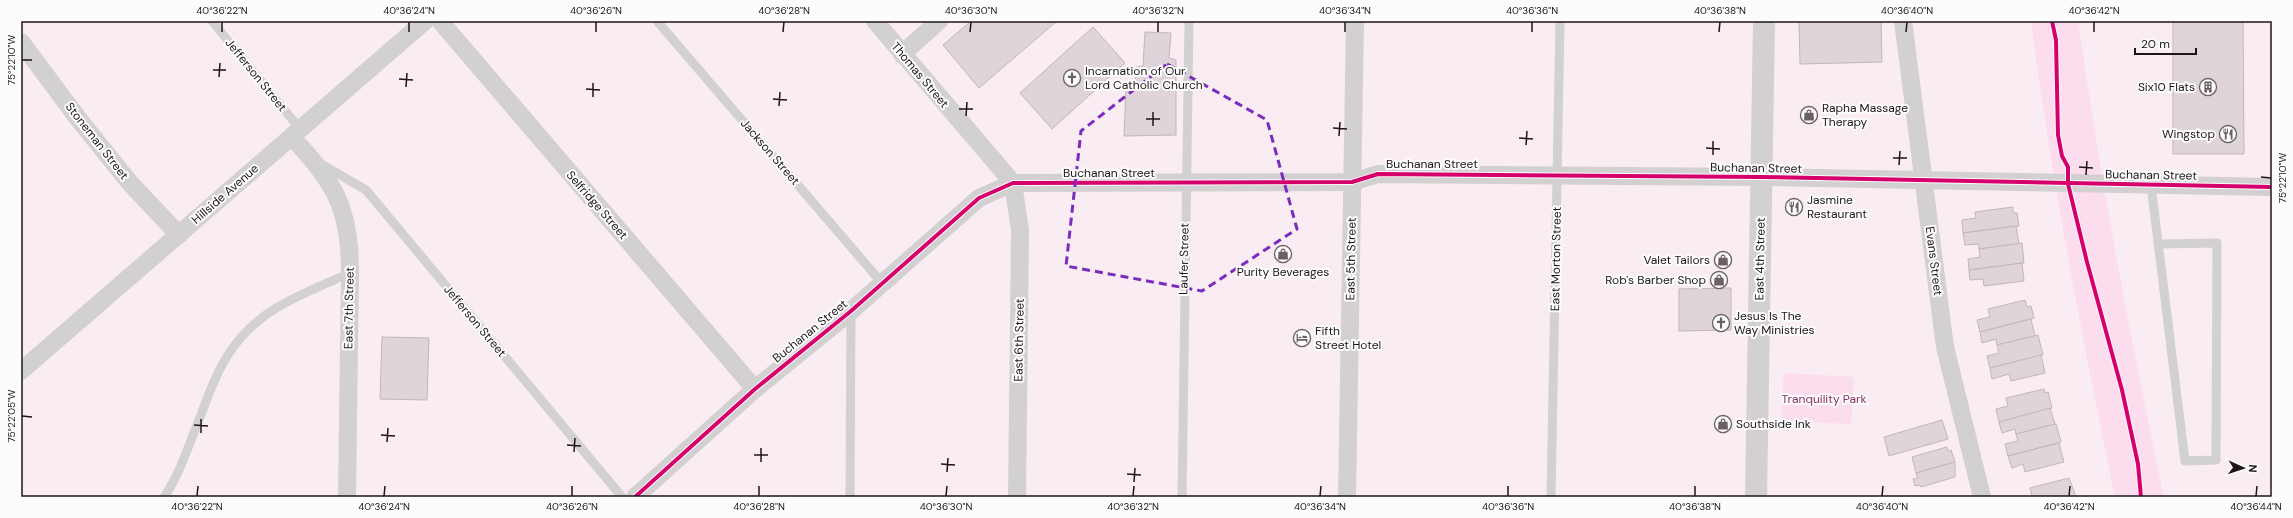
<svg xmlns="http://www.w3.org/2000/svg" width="2293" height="518" font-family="'DM Sans',sans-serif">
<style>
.green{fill:#fbdded}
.building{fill:#dfd4da;stroke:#c1b6bc}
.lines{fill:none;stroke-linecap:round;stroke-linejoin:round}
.lane{stroke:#d3d0d1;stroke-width:9}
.street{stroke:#d3d0d1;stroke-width:18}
.secondary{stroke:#d3d0d1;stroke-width:22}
.cycleway-casing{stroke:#fcfcfc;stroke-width:6}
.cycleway{stroke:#d6006c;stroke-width:4}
.marked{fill:none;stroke:#7b2cbf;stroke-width:3;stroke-dasharray:8 5;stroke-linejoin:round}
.ticks{fill:none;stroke:#1e141a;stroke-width:1.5}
.labels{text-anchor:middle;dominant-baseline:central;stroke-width:4;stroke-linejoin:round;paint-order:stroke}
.poi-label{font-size:12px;fill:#1e141a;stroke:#fcfcfc;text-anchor:start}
.street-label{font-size:12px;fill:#1e141a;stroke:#fcfcfc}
.park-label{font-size:12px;fill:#883069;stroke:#fcfcfc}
.neatline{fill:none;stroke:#1e141a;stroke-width:1.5}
.ticks-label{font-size:10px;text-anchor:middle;fill:#1e141a}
</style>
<rect width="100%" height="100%" fill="#f9ecf3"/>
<g class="green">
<path d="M2031 21H2078C2101 181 2130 339 2164 497H2115C2082 339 2052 181 2031 21Z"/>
<path d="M1784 373 1854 377 1851 424 1781 421Z"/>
</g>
<g class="building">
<path d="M971 21H1057L979 88 943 45Z"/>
<path d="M1799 21H1881L1882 62 1800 64Z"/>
<path d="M2173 21H2243L2244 154H2173Z"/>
<path d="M1093 27 1125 63 1052 129 1020 93Z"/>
<path d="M1145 32 1171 33 1169 58 1176 60V135L1124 136 1126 88 1135 86 1136 67 1143 66Z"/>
<path d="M2013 207V213H2017L2019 226 1963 233 1962 220 1976 218 1975 212Z"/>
<path d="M2016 226 2019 244 1979 249 1978 244 1965 245 1963 233Z"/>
<path d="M2022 243 2024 263 1969 270 1968 259 1980 257 1979 249Z"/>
<path d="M2022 263 2024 281 1984 286 1983 279 1970 280 1969 270Z"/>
<path d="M1731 288V330L1679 331V289Z"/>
<path d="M2025 300 2027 307 2031 306 2034 318 1980 332 1977 320 1990 317 1988 309Z"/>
<path d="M2031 319 2035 336 1997 345 1996 339 1982 343 1980 332Z"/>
<path d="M2038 335 2043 355 1990 368 1987 356 1999 353 1997 345Z"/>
<path d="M382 337 429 338 427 400 380 399Z"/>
<path d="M2041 355 2045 373 2011 381 2009 374 1992 379 1990 368Z"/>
<path d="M2044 389 2045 393 2048 392 2052 408 1999 422 1996 409 2008 406 2006 398Z"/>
<path d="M2050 408 2055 424 2016 434 2015 429 2002 433 1999 422Z"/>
<path d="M1942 420 1948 439 1889 456 1884 437Z"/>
<path d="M2055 424H2056L2061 442 2008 456 2005 444 2018 441 2016 434Z"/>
<path d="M2059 443 2064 462 2025 472 2023 464 2012 468 2008 456Z"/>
<path d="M1947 447 1948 451 1951 450 1955 462 1916 473 1912 457Z"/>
<path d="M1955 462V477L1921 487 1920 485 1915 486 1913 479 1918 478 1916 473Z"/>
<path d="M2069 478 2076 497H2028L2032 496 2030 488Z"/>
</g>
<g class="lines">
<g class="lane">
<path d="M212 21 300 129"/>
<path d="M657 21 882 283"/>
<path d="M321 164 366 190 622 497"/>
<path d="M2151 185 2185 461 2216 460 2217 243 2159 244"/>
<path d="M164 497C180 474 188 446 199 420 208 396 217 370 232 349 260 308 307 292 350 273"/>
<path d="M850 497 851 311"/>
<path d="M1182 497 1189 21"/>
<path d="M1551 497 1560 21"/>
</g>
<g class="street">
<path d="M440 21 755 389"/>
<path d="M875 21 1013 183 1020 230 1017 497"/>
<path d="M1903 21 1945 347 1982 497"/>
<path d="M21 42 80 121 130 183 179 235"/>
<path d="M902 54 939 21"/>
<path d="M292 137C335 184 350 207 350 273L347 497"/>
<path d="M21 371 425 21"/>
<path d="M635 497 755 389 851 311 979 198 1013 183 1352 182 1378 174 1761 177 2272 187"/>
<path d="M1347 497 1355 21"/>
</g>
<path class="secondary" d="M1756 497 1764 21"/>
<g class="cycleway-casing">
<g id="cycleway">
<path d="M2052 21 2056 40 2058 135 2062 156 2068 167V184L2087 262 2122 390 2138 464 2141 497"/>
<path d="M635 497 755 389 851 311 979 198 1013 183 1352 182 1378 174 1761 177 2272 187"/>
</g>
</g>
<use href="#cycleway" class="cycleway"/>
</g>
<path class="marked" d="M1167 64 1267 120 1297 229 1202 291 1066 266 1081 131Z"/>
<path class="ticks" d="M222 32V22M409 32V22M596 32V22M783 32 784 22M970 32 971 22M1158 32V22M1345 32V22M1532 32V22M1719 32 1720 22M1906 32 1907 22M2094 32V22M22 60H32M213 70H226M219 77 220 63M399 79 413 80M406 87 407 73M586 89 600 90M593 97V83M773 99 787 100M779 106 780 92M959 109H973M966 116 967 102M1146 119H1160M1153 126V112M1333 128 1347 129M1339 136 1340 122M1519 138 1533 139M1526 145 1527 131M1706 148 1720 149M1713 155V141M1893 158H1907M1899 165 1900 151M2079 167 2093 168M2086 175 2087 161M2261 177 2271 178M22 416 32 417M194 425 208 426M201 433V419M381 435 395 436M387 442 388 428M567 445 581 446M574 452 575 438M754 455H768M761 462V448M941 464 955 465M947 472 948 458M1127 474 1141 475M1134 482 1135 468M197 496 198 486M384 496 385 486M572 496V486M759 496V486M946 496 947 486M1133 496 1134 486M1320 496 1321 486M1508 496V486M1695 496V486M1882 496 1883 486M2069 496 2070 486M2256 496 2257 486"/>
<defs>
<g id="church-ring" transform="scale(0.9)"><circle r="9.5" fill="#fcfcfc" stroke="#6b6066" stroke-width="1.5"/><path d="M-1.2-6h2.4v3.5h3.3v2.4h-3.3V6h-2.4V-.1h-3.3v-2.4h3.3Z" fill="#6b6066"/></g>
<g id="building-ring" transform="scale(0.9)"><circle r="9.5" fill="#fcfcfc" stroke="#6b6066" stroke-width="1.5"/><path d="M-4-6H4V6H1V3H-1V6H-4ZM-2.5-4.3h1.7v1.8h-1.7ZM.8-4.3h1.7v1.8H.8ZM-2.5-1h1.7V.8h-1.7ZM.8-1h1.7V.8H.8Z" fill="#6b6066"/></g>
<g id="shop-ring" transform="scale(0.9)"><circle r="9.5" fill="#fcfcfc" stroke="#6b6066" stroke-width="1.5"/><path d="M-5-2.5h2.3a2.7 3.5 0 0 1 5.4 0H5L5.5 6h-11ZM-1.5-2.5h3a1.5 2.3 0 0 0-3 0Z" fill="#6b6066"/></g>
<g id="restaurant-ring" transform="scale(0.9)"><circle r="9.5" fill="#fcfcfc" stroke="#6b6066" stroke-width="1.5"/><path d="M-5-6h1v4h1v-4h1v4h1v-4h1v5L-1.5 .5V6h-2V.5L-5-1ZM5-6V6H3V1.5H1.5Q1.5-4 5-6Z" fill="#6b6066"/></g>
<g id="hotel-ring" transform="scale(0.9)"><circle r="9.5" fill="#fcfcfc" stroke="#6b6066" stroke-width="1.5"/><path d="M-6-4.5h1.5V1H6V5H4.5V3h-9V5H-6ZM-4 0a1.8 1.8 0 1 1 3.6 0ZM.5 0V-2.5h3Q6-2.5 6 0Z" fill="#6b6066"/></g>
</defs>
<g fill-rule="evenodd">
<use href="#church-ring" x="1072" y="78"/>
<use href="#building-ring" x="2208" y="87"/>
<use href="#shop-ring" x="1809" y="115"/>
<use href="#restaurant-ring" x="2228" y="134"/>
<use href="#restaurant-ring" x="1794" y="207"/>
<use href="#shop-ring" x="1283" y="254"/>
<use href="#shop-ring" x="1723" y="260"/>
<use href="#shop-ring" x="1719" y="280"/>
<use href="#church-ring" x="1721" y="323"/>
<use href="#hotel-ring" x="1302" y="338"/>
<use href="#shop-ring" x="1723" y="424"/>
</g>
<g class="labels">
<g class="poi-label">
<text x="1085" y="71">Incarnation of Our<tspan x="1085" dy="14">Lord Catholic Church</tspan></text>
<text x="2195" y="87" text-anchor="end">Six10 Flats</text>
<text x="1822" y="108">Rapha Massage<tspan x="1822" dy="14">Therapy</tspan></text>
<text x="2215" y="134" text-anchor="end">Wingstop</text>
<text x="1807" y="200">Jasmine<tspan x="1807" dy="14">Restaurant</tspan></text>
<text x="1710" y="260" text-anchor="end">Valet Tailors</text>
<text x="1283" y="272" text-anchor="middle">Purity Beverages</text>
<text x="1706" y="280" text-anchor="end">Rob's Barber Shop</text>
<text x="1734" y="316">Jesus Is The<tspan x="1734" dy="14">Way Ministries</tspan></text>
<text x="1315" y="331">Fifth<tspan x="1315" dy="14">Street Hotel</tspan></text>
<text x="1736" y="424">Southside Ink</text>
</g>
<g class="street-label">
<text transform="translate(256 75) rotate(51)">Jefferson Street</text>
<text transform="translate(920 75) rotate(50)">Thomas Street</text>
<text transform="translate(97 141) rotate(52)">Stoneman Street</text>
<text transform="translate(770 152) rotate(49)">Jackson Street</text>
<text x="1432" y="164">Buchanan Street</text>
<text transform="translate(1756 168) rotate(1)">Buchanan Street</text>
<text x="1109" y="173">Buchanan Street</text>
<text transform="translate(2151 175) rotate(1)">Buchanan Street</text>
<text transform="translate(225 194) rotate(-41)">Hillside Avenue</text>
<text transform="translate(597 205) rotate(49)">Selfridge Street</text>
<text transform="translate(1184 259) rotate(-89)">Laufer Street</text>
<text transform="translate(1351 259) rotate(-89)">East 5th Street</text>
<text transform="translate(1556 259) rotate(-89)">East Morton Street</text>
<text transform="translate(1760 259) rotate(-89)">East 4th Street</text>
<text transform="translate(1934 261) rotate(83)">Evans Street</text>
<text transform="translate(349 308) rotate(-89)">East 7th Street</text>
<text transform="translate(475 321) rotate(50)">Jefferson Street</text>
<text transform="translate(810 331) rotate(-39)">Buchanan Street</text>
<text transform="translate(1019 340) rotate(-89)">East 6th Street</text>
</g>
<g class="park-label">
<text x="1824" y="399">Tranquility Park</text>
</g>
</g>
<rect width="2293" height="518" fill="none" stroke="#fcfcfc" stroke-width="44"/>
<g transform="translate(2243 468) rotate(93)" stroke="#fcfcfc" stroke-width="3" paint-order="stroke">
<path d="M0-3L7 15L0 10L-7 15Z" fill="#1e141a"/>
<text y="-6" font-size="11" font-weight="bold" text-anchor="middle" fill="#1e141a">N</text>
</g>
<path d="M2135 48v6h61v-6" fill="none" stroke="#1e141a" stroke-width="2"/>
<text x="2141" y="48" font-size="12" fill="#1e141a" stroke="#fcfcfc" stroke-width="3" paint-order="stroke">20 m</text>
<rect x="22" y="22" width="2249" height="474" class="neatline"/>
<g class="ticks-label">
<text x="222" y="14">40°36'22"N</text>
<text x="409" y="14">40°36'24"N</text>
<text x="596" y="14">40°36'26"N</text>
<text x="784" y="14">40°36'28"N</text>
<text x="971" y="14">40°36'30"N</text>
<text x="1158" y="14">40°36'32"N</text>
<text x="1345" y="14">40°36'34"N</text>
<text x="1532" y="14">40°36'36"N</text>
<text x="1720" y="14">40°36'38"N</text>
<text x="1907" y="14">40°36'40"N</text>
<text x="2094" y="14">40°36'42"N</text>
<text transform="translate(11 60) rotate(-90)" y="4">75°22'10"W</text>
<text transform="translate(2282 178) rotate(-90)" y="4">75°22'10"W</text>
<text transform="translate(11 416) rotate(-90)" y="4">75°22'05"W</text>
<text x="197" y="510">40°36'22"N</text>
<text x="384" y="510">40°36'24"N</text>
<text x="572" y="510">40°36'26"N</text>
<text x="759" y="510">40°36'28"N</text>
<text x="946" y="510">40°36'30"N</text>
<text x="1133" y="510">40°36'32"N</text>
<text x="1320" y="510">40°36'34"N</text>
<text x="1508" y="510">40°36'36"N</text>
<text x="1695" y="510">40°36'38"N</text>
<text x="1882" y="510">40°36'40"N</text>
<text x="2069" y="510">40°36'42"N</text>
<text x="2256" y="510">40°36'44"N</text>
</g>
</svg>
